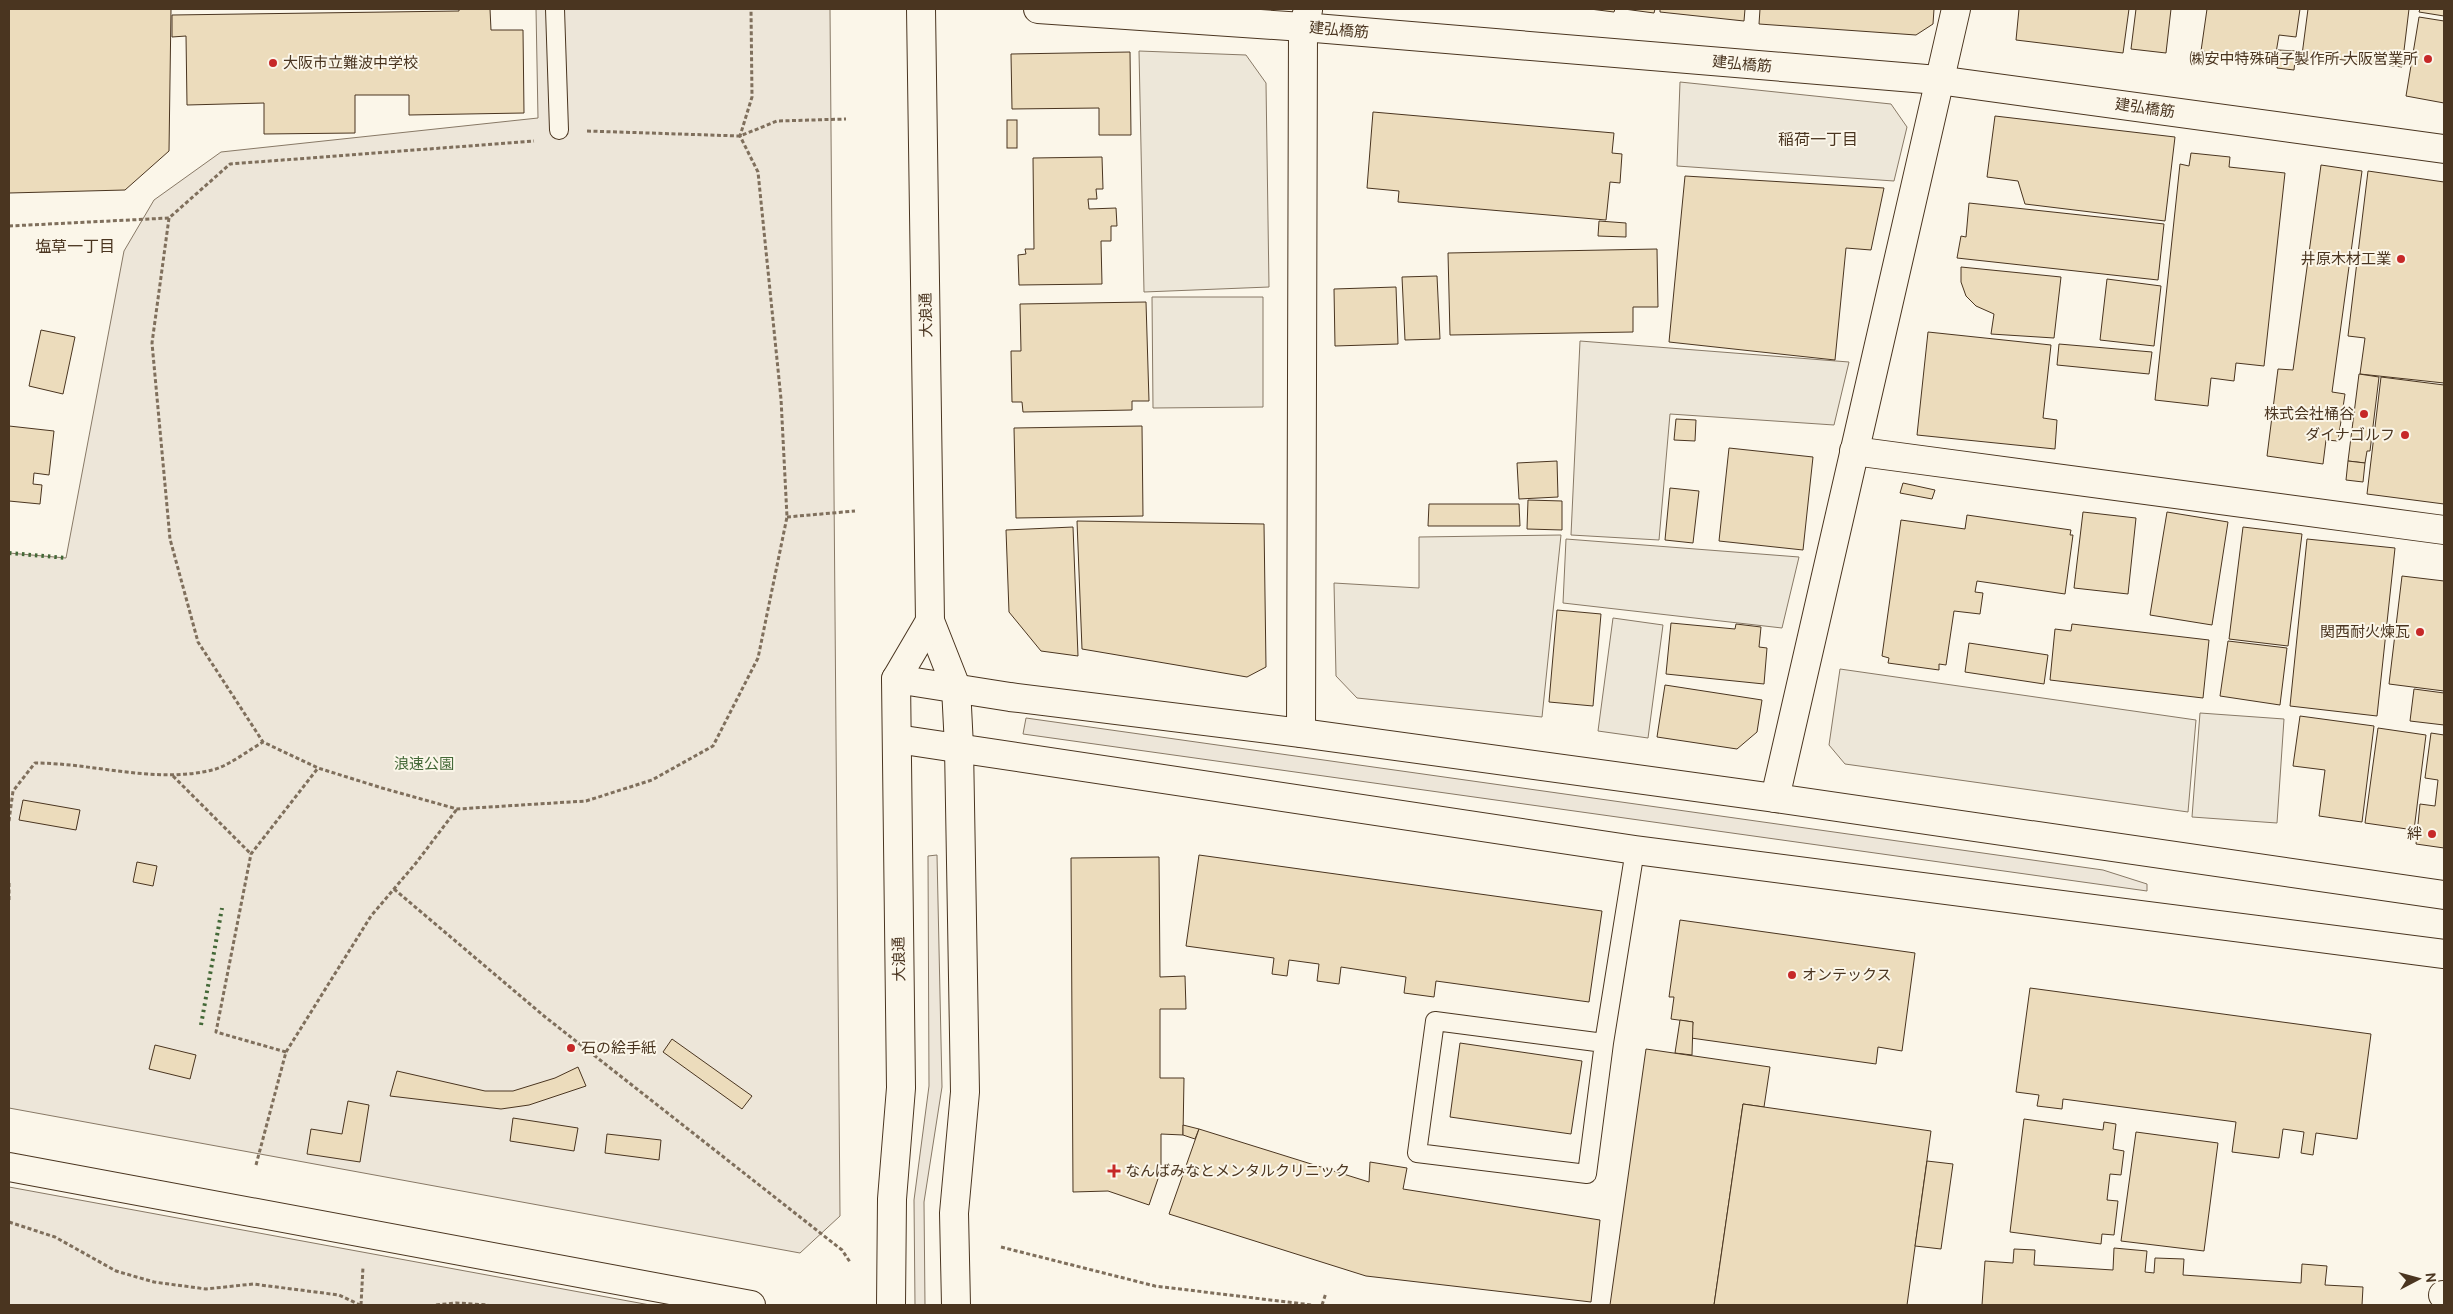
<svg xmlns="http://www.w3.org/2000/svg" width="2453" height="1314" font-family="Cabin,'Noto Sans JP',sans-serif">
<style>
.green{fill:#ede6d9;stroke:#887966}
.parking{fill:#ede7d9;stroke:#887966}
.building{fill:#ecdcbc;stroke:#4a3520}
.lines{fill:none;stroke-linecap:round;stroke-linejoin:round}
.service-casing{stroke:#4a3520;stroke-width:20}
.minor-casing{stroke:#4a3520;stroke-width:30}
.tertiary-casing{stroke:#4a3520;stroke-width:30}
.primary-casing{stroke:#4a3520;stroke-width:30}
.motorway-casing{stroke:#4a3520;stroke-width:30}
.path{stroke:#7f6f5c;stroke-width:3;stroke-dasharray:4 2.5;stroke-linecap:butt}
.service{stroke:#fbf6e9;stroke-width:18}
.minor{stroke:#fbf6e9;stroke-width:28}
.tertiary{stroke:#fbf6e9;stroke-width:28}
.primary{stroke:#fbf6e9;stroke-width:28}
.motorway{stroke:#fbf6e9;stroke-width:28}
.hedge{stroke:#436837;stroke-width:4;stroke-dasharray:2.5 4;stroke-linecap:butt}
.poi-dot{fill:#c62828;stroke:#fbf6e9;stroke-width:2}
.labels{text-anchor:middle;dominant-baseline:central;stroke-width:4;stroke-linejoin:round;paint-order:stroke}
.street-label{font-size:15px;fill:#4a3520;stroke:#fbf6e9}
.poi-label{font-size:15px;fill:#4a3520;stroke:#fbf6e9;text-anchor:end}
.park-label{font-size:15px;fill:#436837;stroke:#fbf6e9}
.neighbourhood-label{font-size:16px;fill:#4a3520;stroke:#fbf6e9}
</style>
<rect width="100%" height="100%" fill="#fbf6e9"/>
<g class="green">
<path d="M536 9H830L840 1216 800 1253 9 1108V553L66 558 124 251 154 200 221 152 538 118Z"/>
<path d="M1026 718 2103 870 2147 884V891L1023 734Z"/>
<path d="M937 855 942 1087 924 1202 925 1305H915L914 1200 929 1086 928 856Z"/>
<path d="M9 1187 650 1305H9Z"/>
</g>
<g class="parking">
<path d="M1139 51 1246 55 1266 83 1269 287 1144 292Z"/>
<path d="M1680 82 1891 104 1907 127 1894 181 1677 166Z"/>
<path d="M1152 297H1263V407L1153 408Z"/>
<path d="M1580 341 1849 362 1834 425 1670 414 1659 540 1571 535Z"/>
<path d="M1561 535 1542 717 1357 698 1336 676 1334 583 1419 588V537Z"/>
<path d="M1566 539 1799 557 1782 628 1563 603Z"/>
<path d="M1613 618 1663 625 1648 738 1598 731Z"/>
<path d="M1840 669 2196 720 2188 812 1845 764 1829 745Z"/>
<path d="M2200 713 2284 719 2277 823 2192 817Z"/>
</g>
<g class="building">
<path d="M9 9H171L169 151 125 190 9 193Z"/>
<path d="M459 9H490L491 30H523L524 113 409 115V95H355V133L264 134V103L187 105 186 36 172 37V15L459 11Z"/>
<path d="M1590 9H1615L1614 12Z"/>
<path d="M1624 9H1655L1654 13Z"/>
<path d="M1660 9H1745L1744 21 1660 12Z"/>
<path d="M1760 9H1934L1933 24 1916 35 1759 24Z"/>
<path d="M2019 9H2129L2123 53 2016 40Z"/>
<path d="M2136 9H2171L2166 53 2131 49Z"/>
<path d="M2207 9H2300L2296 37 2279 35 2275 59 2201 51Z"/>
<path d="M2308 9H2409L2402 67 2302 55Z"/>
<path d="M2420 9H2444V16L2419 12Z"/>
<path d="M2419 17 2444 21V103L2406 96Z"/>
<path d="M2278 50 2296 51 2294 70 2277 68Z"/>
<path d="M1130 52 1131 135H1099V108L1012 109 1011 54Z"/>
<path d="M1373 112 1614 133 1612 153 1622 154 1620 183 1610 182 1606 220 1398 202 1399 191 1367 188Z"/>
<path d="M1995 116 2175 137 2165 221 2025 204 2018 181 1987 177Z"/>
<rect x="1007" y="120" width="10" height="28"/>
<path d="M2191 153 2230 157 2229 167 2285 173 2264 366 2236 363 2234 381 2211 378 2208 406 2155 400 2180 164 2189 166Z"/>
<path d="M1102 157 1103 189H1096L1097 199H1088L1089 209 1116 208 1117 226H1111V241H1101L1102 284 1019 285 1018 255 1026 254 1025 249H1034L1033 158Z"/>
<path d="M2321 165 2362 171 2332 392 2345 394 2338 441 2326 440 2323 464 2267 456 2278 369 2293 370Z"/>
<path d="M2368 171 2444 182V383L2360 374 2365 338 2348 336Z"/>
<path d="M1685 176 1884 188 1871 250 1846 248 1835 360 1669 342Z"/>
<path d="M1969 203 2164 224 2158 280 1957 258 1961 236 1966 237Z"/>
<path d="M1599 221 1626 223V237L1598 236Z"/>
<path d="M1657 249 1658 307H1633V332L1450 335 1448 253Z"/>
<path d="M1961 267 2061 277 2054 338 1991 334 1994 314 1976 306 1966 296 1961 282Z"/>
<path d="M1437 276 1440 339 1405 340 1402 277Z"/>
<path d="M2107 279 2161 286 2154 346 2100 340Z"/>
<path d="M1396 287 1398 344 1335 346 1334 289Z"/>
<path d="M1146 302 1149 401H1132V410L1023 412 1022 402H1012L1011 351H1021L1020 304Z"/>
<path d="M41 330 75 337 63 394 29 386Z"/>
<path d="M1928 332 2051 345 2043 418 2057 420 2055 449 1917 435Z"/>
<path d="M2059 344 2152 352 2149 374 2057 365Z"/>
<path d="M2359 374 2379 377 2370 451H2367L2365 463 2348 461Z"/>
<path d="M2381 377 2444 385V504L2367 494Z"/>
<path d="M1676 419 1696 420 1695 441 1674 440Z"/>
<path d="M9 426 54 431 49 475 34 473 33 484 42 485 40 504 9 501Z"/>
<path d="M1142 426 1143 516 1016 518 1014 428Z"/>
<path d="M1729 448 1813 457 1803 550 1719 541Z"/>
<path d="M1557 461 1558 497 1519 499 1517 463Z"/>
<path d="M2348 461 2365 463 2363 482 2346 480Z"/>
<path d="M1903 483 1935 490 1932 499 1900 493Z"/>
<path d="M1670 488 1699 491 1693 543 1665 540Z"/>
<path d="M1528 500 1562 501V530L1527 529Z"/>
<path d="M1429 504H1519L1520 526H1428Z"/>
<path d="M2083 512 2136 518 2128 594 2074 588Z"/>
<path d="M2167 512 2228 522 2212 625 2150 615Z"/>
<path d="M1967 515 2071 530 2070 535H2073L2065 594 1977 581 1975 592 1983 593 1980 614 1954 611 1946 665 1939 664V670L1888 663 1889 658 1882 656 1901 520 1965 529Z"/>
<path d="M1077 521 1264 524 1266 667 1247 677 1082 649Z"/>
<path d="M1073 527 1078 656 1041 651 1009 612 1006 530Z"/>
<path d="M2243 527 2302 534 2288 646 2229 639Z"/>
<path d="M2307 539 2395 548 2377 716 2290 706Z"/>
<path d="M2402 576 2444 581V691L2389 684Z"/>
<path d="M1557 610 1601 614 1593 706 1549 702Z"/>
<path d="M1671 623 1735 629 1736 624 1761 627 1759 647 1767 648 1764 684 1666 674Z"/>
<path d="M2072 624 2209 640 2203 698 2050 680 2055 629 2071 631Z"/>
<path d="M2228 641 2287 648 2280 705 2220 696Z"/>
<path d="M1969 643 2048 655 2044 684 1965 672Z"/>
<path d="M1665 685 1762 700 1757 732 1737 749 1657 737Z"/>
<path d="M2414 689 2444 693V725L2410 721Z"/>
<path d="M2300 716 2374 726 2362 822 2319 816 2325 770 2293 766Z"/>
<path d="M2378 728 2426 735 2414 830 2365 823Z"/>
<path d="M2431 733 2444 735V848L2416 844 2420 804 2435 806 2438 780 2425 778Z"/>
<path d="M23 800 80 810 76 830 19 820Z"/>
<path d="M1199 855 1602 911 1589 1002 1436 981 1434 997 1404 993 1406 977 1341 967 1339 984 1317 981 1319 964 1289 960 1287 976 1272 974 1274 958 1186 946Z"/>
<path d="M1159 857 1160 977 1185 976 1186 1009H1160V1078H1184L1183 1135 1161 1134V1170L1149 1205 1108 1191 1073 1192 1071 858Z"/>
<path d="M137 862 157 866 153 886 133 882Z"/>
<path d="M1680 920 1915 953 1902 1051 1878 1047 1876 1064 1691 1038 1693 1022 1671 1019 1674 997H1669Z"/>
<path d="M2030 988 2371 1034 2357 1139 2316 1133 2313 1155 2301 1153 2304 1132 2283 1129 2279 1158 2232 1152 2236 1122 2063 1099 2062 1109 2037 1106 2039 1095 2016 1092Z"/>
<path d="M1680 1020 1693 1022 1692 1055 1675 1053Z"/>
<path d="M672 1039 752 1096 742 1109 663 1052Z"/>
<path d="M1460 1043 1582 1061 1571 1134 1450 1117Z"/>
<path d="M155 1045 196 1055 190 1079 149 1069Z"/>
<path d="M1646 1049 1770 1067 1764 1107 1743 1104 1714 1305H1610Z"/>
<path d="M578 1067 586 1086 529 1105 501 1109 390 1096 397 1071 485 1091H513L555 1078Z"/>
<path d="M348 1101 369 1105 360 1162 307 1154 311 1129 342 1134Z"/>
<path d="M1743 1104 1931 1131 1907 1305H1714Z"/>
<path d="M513 1118 578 1128 574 1151 510 1141Z"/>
<path d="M2024 1119 2103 1130 2104 1122 2116 1124 2113 1149 2124 1151 2121 1175 2110 1174 2107 1200 2118 1201 2114 1235 2102 1234 2101 1244 2010 1232Z"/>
<path d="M1183 1125 1199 1129 1195 1139 1183 1135Z"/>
<path d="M1199 1129 1369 1182 1370 1162 1407 1168 1403 1189 1600 1220 1591 1302 1366 1276 1169 1214Z"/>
<path d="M2136 1132 2218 1143 2204 1251 2121 1241Z"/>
<path d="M607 1134 661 1140 659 1160 605 1153Z"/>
<path d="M1927 1161 1953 1164 1941 1249 1915 1246Z"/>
<path d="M2114 1248 2147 1251 2145 1272 2154 1273 2155 1258 2184 1259 2183 1275 2301 1283 2302 1264 2327 1266 2325 1285 2363 1287 2362 1305H1982L1985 1261 2013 1263 2014 1249 2035 1250 2034 1265 2113 1270Z"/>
</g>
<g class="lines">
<g class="service-casing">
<g id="service">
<path d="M555 9 559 130"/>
<path d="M1604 1043 1435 1021 1417 1153 1587 1174 1604 1043 1635 850"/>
</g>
</g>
<g class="minor-casing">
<g id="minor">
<path d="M1854 451 2444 530"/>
<path d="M1775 798 1956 9"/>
</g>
</g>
<g class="tertiary-casing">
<g id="tertiary">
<path d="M1038 9 1303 27 1938 80 2444 149"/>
<path d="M896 679 1010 697 1301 733 1775 798 2444 895"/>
<path d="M1301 733 1303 27 1308 10"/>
<path d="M897 739 1635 850 2444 954"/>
<path d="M9 1167 751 1305"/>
</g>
</g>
<g class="primary-casing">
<g id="primary">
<path d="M921 9 930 621 956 687 959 747 965 1092 954 1213 956 1305"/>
<path d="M891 1305 892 1199 901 1088 896 679 930 621"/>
</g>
</g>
<g class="motorway-casing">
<path id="motorway" d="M2443 1295 2444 1296"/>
</g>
<g class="path">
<path d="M587 131 740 136 777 121 846 119"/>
<path d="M169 218 152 343 170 539 198 642 263 742 318 768 382 788 457 809 586 801 652 780 713 746 758 658 787 517 781 399 758 172 740 136 752 97 751 9"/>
<path d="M9 226 169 218 230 164 534 141"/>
<path d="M787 517 855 511"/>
<path d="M173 776 251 854"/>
<path d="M9 821 13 791 35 763C93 763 156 784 212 770 227 767 249 750 263 742"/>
<path d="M9 883V900"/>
<path d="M394 889 544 1016 842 1250 850 1262"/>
<path d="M286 1052 216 1032 251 854 318 768"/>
<path d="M256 1165 286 1052 371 916 416 863 457 809"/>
<path d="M9 1222 55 1237 116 1271 154 1282 206 1289 253 1284 339 1295 360 1305"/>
<path d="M1001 1247 1155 1286 1312 1305"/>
<path d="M361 1305 363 1267"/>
<path d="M436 1305 456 1303 488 1305"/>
<path d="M1322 1305 1326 1293"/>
</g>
<use href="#service" class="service"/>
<use href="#minor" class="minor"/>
<use href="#tertiary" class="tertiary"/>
<use href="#primary" class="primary"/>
<use href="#motorway" class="motorway"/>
<g class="hedge">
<path d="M9 553 67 558"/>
<path d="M201 1025 222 908"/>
</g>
</g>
<g class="poi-dot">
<circle cx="2428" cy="59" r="5"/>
<circle cx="273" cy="63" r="5"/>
<circle cx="2401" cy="259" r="5"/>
<circle cx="2364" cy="414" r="5"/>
<circle cx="2405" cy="435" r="5"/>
<circle cx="2420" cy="632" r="5"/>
<circle cx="2432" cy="834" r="5"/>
<circle cx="1792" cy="975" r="5"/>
<circle cx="571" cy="1048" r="5"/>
<path d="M1111.5 1163.5h5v5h5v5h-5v5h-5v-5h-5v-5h5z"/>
</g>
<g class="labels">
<g class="street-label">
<text transform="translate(1339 30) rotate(5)">建弘橋筋</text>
<text transform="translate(1742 64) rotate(5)">建弘橋筋</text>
<text transform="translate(2145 108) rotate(8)">建弘橋筋</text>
<text transform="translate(926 315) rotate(-91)">大浪通</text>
<text transform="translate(899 959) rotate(-91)">大浪通</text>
</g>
<g class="poi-label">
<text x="2418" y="59">㈱安中特殊硝子製作所 大阪営業所</text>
<text x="283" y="63" text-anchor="start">大阪市立難波中学校</text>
<text x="2391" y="259">井原木材工業</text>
<text x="2354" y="414">株式会社桶谷</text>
<text x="2395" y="435">ダイナゴルフ</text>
<text x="2410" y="632">関西耐火煉瓦</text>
<text x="2422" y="834">絆</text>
<text x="1802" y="975" text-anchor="start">オンテックス</text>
<text x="581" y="1048" text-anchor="start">石の絵手紙</text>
<text x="1125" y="1171" text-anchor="start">なんばみなとメンタルクリニック</text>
</g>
<g class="park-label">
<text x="424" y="764">浪速公園</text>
</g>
<g class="neighbourhood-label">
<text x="1818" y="139">稲荷一丁目</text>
<text x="75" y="246">塩草一丁目</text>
</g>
</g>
<rect width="2453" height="1314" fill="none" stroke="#4a3520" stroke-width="20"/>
<g transform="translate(2418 1279) rotate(84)" stroke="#fbf6e9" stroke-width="4" paint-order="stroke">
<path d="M0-4L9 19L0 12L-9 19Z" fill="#4a3520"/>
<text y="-8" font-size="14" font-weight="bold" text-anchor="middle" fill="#4a3520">N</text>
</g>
</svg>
